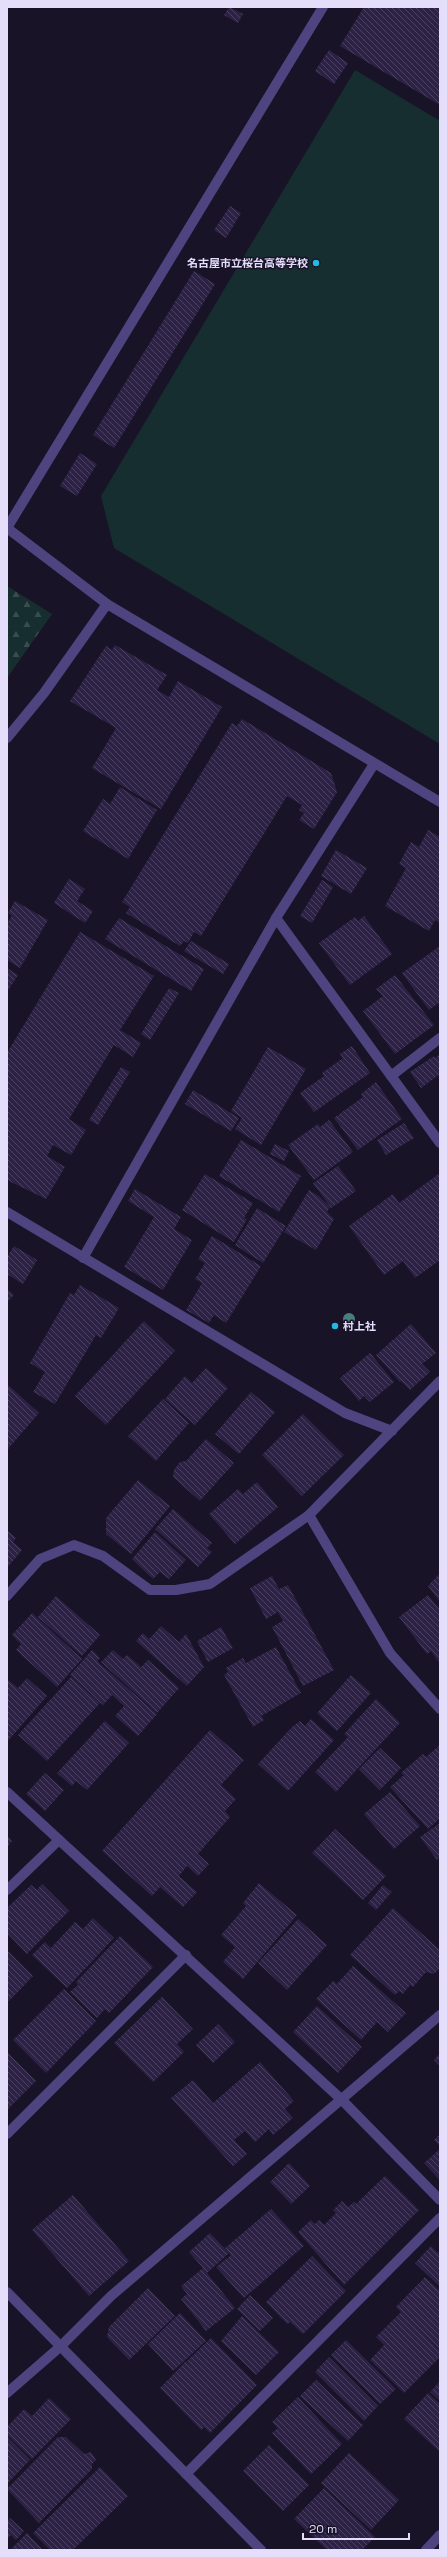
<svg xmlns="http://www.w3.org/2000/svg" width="447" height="2557" font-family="'Space Grotesk','Noto Sans JP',sans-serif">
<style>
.grass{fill:#172e30}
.forest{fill:url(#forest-firs)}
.building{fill:url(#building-back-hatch)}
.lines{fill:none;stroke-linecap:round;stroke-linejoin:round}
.minor{stroke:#4e4480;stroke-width:10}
.tree{fill:#4a7d7e}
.poi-dot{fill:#22b9e3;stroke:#191327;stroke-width:1.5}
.labels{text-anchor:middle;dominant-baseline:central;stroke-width:3;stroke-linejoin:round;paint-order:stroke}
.poi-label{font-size:11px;font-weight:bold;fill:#e4defb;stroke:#191327;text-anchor:end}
</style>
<defs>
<pattern id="forest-firs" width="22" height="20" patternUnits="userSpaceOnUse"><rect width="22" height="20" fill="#172e30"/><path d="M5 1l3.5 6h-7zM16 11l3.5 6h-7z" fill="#394c4f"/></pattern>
<pattern id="building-back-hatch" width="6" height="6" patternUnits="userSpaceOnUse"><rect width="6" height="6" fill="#2d2246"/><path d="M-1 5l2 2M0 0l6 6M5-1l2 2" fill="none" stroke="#4b4262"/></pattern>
</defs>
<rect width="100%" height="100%" fill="#191327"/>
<path class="grass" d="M355 70 440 121V744L114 548 101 496Z"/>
<path class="forest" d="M7 586 52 614 7 678Z"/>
<g class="building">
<path d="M229 7 243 14 238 23 224 15Z"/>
<path d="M364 7H440V105L340 46Z"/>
<path d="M329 50 348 63 334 84 315 71Z"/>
<path d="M230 206 241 213 226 238 214 230Z"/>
<path d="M194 271 215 284 114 448 93 435Z"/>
<path d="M80 453 97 464 77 496 60 486Z"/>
<path d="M115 645 167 675 157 690 169 697 178 681 222 707 161 809 92 768 116 728 70 701 106 646 112 650Z"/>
<path d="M242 719 331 773 337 792 314 829 299 820 304 813 299 810 302 805 287 796 201 936 194 932 188 943 184 941 180 946 126 913 130 907 122 902 232 723 237 726Z"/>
<path d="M120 787 157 810 128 859 83 831 103 799 110 804Z"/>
<path d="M428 830 440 837V923L435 920 429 931 385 906 406 868 399 864 411 842 419 847Z"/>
<path d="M336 850 367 868 351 894 321 876Z"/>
<path d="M69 879 85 889 77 901 93 911 85 923 54 903Z"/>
<path d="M322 880 333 887 312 923 300 916Z"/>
<path d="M15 901 48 920 20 968 7 960V923L12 916 8 913Z"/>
<path d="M364 916 392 954 350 985 319 943 355 917 358 921Z"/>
<path d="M119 918 204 969 191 991 105 939Z"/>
<path d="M80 932 154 976 120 1030 141 1043 133 1057 114 1045 69 1119 86 1130 71 1155 53 1145 47 1156 65 1167 46 1199 7 1180V1053Z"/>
<path d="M191 941 229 964 223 974 184 951Z"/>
<path d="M440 946V1002L429 1010 402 973Z"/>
<path d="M7 968 18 975 7 992Z"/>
<path d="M395 975 434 1025 395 1054 363 1011 383 996 376 989Z"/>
<path d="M169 988 179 993 150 1040 141 1034Z"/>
<path d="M352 1046 370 1073 314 1112 300 1093 324 1076 322 1073 343 1058 340 1054Z"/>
<path d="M268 1047 306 1069 261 1145 235 1129 242 1118 231 1111Z"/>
<path d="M440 1054V1074L421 1088 410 1072 434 1056 435 1058Z"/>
<path d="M121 1067 130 1072 98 1125 89 1120Z"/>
<path d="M376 1082 402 1119 358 1150 334 1118 363 1097 361 1094Z"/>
<path d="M193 1090 239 1118 231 1131 185 1104Z"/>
<path d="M329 1120 353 1152 314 1180 288 1145 318 1124 320 1127Z"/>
<path d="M404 1123 414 1138 386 1155 377 1140Z"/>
<path d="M241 1140 301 1176 279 1212 219 1176Z"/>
<path d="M275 1144 289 1151 284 1161 270 1154Z"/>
<path d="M338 1166 356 1191 331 1208 313 1183Z"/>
<path d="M440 1173V1260L415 1278 403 1261 384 1275 349 1226 393 1194 399 1203Z"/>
<path d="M205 1174 253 1203 244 1218 247 1219 234 1242 182 1210Z"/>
<path d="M135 1189 181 1217 174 1229 192 1240 163 1290 124 1267 154 1217 128 1201Z"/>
<path d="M309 1190 320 1197 330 1207 327 1212 334 1219 316 1250 284 1232Z"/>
<path d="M257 1208 286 1226 263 1263 235 1245Z"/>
<path d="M212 1236 261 1266 226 1323 214 1315 209 1323 186 1310 202 1283 195 1279 205 1263 198 1259Z"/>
<path d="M14 1246 37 1260 23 1284 7 1274V1257Z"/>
<path d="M80 1285 119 1308 101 1338 96 1335 55 1404 33 1392 45 1372 30 1363 70 1293 74 1295Z"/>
<path d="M7 1289 14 1295 7 1302Z"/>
<path d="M144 1321 175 1351 106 1425 75 1396Z"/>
<path d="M411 1324 436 1353 422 1364 430 1372 410 1390 401 1381 400 1382 376 1355Z"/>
<path d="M370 1353 394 1382 370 1402 364 1396 359 1401 340 1378Z"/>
<path d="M206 1368 228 1388 195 1425 165 1399 185 1376 192 1383Z"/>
<path d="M7 1384 39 1413 7 1450Z"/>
<path d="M251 1392 275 1412 239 1454 215 1434Z"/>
<path d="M163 1399 189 1423 156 1461 128 1436Z"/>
<path d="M303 1414 344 1455 302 1496 262 1455Z"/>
<path d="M206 1439 234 1463 200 1501 173 1477 174 1470 180 1462 186 1461Z"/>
<path d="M138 1480 170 1506 131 1554 106 1534V1518Z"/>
<path d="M257 1482 278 1507 235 1544 209 1514 238 1489 243 1494Z"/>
<path d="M173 1509 212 1543 207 1548 212 1552 198 1567 155 1529Z"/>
<path d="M7 1530 16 1538 13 1542 22 1550 7 1568Z"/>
<path d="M155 1532 186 1560 169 1579 160 1572 153 1579 132 1559Z"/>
<path d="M440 1573V1602L428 1586Z"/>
<path d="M272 1576 279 1589 288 1585 334 1670 303 1686 272 1627 283 1621 278 1612 266 1619 250 1588Z"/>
<path d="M428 1595 440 1610V1664L431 1651 427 1654 399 1617Z"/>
<path d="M56 1596 100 1635 82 1656 38 1617Z"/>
<path d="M32 1613 82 1659 57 1687 16 1650 21 1644 12 1635Z"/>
<path d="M161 1626 179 1642 186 1634 204 1667 187 1686 136 1641 143 1633 149 1639Z"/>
<path d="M221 1627 233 1648 208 1662 197 1641Z"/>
<path d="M276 1647 301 1693 261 1716 264 1720 253 1727 224 1675 228 1672 226 1668 243 1658 246 1663Z"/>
<path d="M92 1650 100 1658 97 1661 157 1714 138 1736 115 1716 124 1706 112 1695 103 1705 70 1675Z"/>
<path d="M113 1650 123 1659 127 1655 141 1667 148 1660 179 1688 157 1713 101 1662Z"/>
<path d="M351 1675 371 1693 337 1731 317 1713Z"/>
<path d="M71 1677 100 1703 47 1761 18 1735Z"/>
<path d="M27 1678 47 1696 7 1742V1679L18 1688Z"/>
<path d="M376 1699 400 1723 336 1792 315 1772 348 1737 344 1734Z"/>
<path d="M311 1719 334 1740 288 1791 258 1764 292 1727 300 1721 305 1726Z"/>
<path d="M105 1721 129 1743 87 1790 76 1781 72 1786 57 1773Z"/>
<path d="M210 1730 244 1760 221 1785 236 1799 225 1811 230 1817 198 1854 209 1864 198 1876 187 1866 179 1876 197 1892 183 1907 160 1887 152 1896 102 1851Z"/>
<path d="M440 1745V1818L428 1829 390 1787 404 1775 401 1773 423 1754 426 1757Z"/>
<path d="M380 1748 401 1768 380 1790 359 1769Z"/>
<path d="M45 1773 64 1790 45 1811 26 1794Z"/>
<path d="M390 1792 420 1826 394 1849 364 1814Z"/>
<path d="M440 1823V1857L437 1860 420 1837Z"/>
<path d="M335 1829 386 1876 363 1900 312 1853Z"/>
<path d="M7 1836 12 1841 7 1847Z"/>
<path d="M259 1883 297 1915 243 1979 223 1962 235 1947 221 1935 246 1906 243 1903Z"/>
<path d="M42 1884 69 1911 27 1954 7 1933V1908L31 1885 37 1890Z"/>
<path d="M383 1885 392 1892 376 1910 368 1903Z"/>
<path d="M393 1908 440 1950V1968L434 1974 426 1972 413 1987 410 1985 403 1994 399 1991 395 1995 350 1955Z"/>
<path d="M93 1918 114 1938 67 1988 32 1955 45 1942 51 1948 75 1922 83 1929Z"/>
<path d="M298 1919 327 1945 287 1990 258 1963Z"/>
<path d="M120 1936 153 1967 109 2013 105 2009 97 2018 70 1992 78 1985 76 1982Z"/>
<path d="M7 1950 33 1976 9 2001 7 1999Z"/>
<path d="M353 1966 406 2013 388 2032 377 2022 361 2040 316 1999 333 1981 337 1984Z"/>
<path d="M64 1989 96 2021 46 2073 13 2040Z"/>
<path d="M162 1997 193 2029 177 2044 184 2052 153 2082 114 2043Z"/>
<path d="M317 2006 362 2047 338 2073 293 2032Z"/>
<path d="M218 2024 235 2042 213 2063 196 2045Z"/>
<path d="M7 2052 36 2081 7 2110Z"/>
<path d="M440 2053V2066L434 2060Z"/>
<path d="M260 2062 294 2101 285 2109 293 2118 273 2135 269 2129 255 2142 245 2131 234 2140 247 2154 233 2166 171 2098 193 2080 213 2103Z"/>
<path d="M440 2134V2146L434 2140Z"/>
<path d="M440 2149V2180L424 2163Z"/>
<path d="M289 2163 310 2186 291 2204 270 2182Z"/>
<path d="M385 2176 419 2210 344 2285 298 2232 311 2220 315 2224 319 2220 324 2225 336 2213 333 2210 342 2201 348 2207 354 2202 356 2204Z"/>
<path d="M73 2195 129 2261 89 2296 32 2230Z"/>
<path d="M271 2209 304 2246 244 2298 216 2267 231 2255 225 2248Z"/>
<path d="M210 2233 229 2253 207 2273 235 2308 206 2331 181 2299 187 2294 181 2286 203 2268 189 2252Z"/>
<path d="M431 2246 438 2253 440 2250V2287L415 2263Z"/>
<path d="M312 2256 346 2291 303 2334 290 2322 287 2324 266 2302Z"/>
<path d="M425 2277 440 2291V2350L413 2324 440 2351V2357L404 2393 370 2360 384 2345 376 2337 401 2312 396 2307Z"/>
<path d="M148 2288 175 2316 129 2360 107 2337 109 2327Z"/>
<path d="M250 2295 273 2318 260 2331 237 2309Z"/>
<path d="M180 2313 206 2341 173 2371 148 2344Z"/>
<path d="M242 2316 279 2352 256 2375 221 2341Z"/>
<path d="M211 2338 257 2385 210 2433 204 2427 201 2430 160 2388 186 2361 192 2367 187 2361Z"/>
<path d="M346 2340 396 2389 380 2404 331 2355Z"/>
<path d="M329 2357 378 2406 364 2421 315 2372Z"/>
<path d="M316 2380 363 2425 348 2441 300 2396Z"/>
<path d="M440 2381V2401L430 2392Z"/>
<path d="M428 2393 440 2404V2452L404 2419Z"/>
<path d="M298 2397 342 2444 311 2474 272 2433 278 2428 272 2422Z"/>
<path d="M49 2398 71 2419 32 2459 7 2435V2427L24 2409 32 2416Z"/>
<path d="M7 2437 30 2460 7 2484Z"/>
<path d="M58 2437H66L84 2454 91 2452 96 2460 92 2464V2469L39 2523 7 2489Z"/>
<path d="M269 2445 309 2485 283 2511 243 2471Z"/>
<path d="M349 2453 399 2500 371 2530 321 2483Z"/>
<path d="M100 2467 128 2496 73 2550H50L33 2533Z"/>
<path d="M324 2488 375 2537 362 2550H327L294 2519Z"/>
<path d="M10 2518 24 2531 16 2540 11 2535 7 2539V2521Z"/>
<path d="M27 2533 43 2550H10Z"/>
</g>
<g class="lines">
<g class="minor">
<path d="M7 528 323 7"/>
<path d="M7 528 107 604 440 802"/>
<path d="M7 738 44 693 107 604"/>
<path d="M276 918 440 1143"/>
<path d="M391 1076 440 1038"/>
<path d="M7 1212 345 1413 392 1431"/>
<path d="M83 1258 276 918 374 764"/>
<path d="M309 1515 390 1653 440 1709"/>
<path d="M7 1596 40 1559 74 1545 103 1556 150 1590H176L210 1584 309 1515 440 1381"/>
<path d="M7 1792 342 2100 440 2200"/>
<path d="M7 1890 59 1840"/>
<path d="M7 2134 186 1955"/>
<path d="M7 2292 261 2550"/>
<path d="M7 2393 61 2346 111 2296 440 2015"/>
<path d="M186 2474 440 2218"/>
<path d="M426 2550 440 2535"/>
</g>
</g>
<circle class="tree" cx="349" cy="1319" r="6"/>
<g class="poi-dot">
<circle cx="316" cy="263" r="4"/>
<circle cx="335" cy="1326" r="4"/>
</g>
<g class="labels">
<g class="poi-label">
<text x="308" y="263">名古屋市立桜台高等学校</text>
<text x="343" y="1326" text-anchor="start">村上社</text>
</g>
</g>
<rect width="447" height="2557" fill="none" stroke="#e4defb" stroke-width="16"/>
<path d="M303 2533v6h106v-6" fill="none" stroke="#e4defb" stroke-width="2"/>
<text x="309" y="2533" font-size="12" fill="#e4defb" stroke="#191327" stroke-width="3" paint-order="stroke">20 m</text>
</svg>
